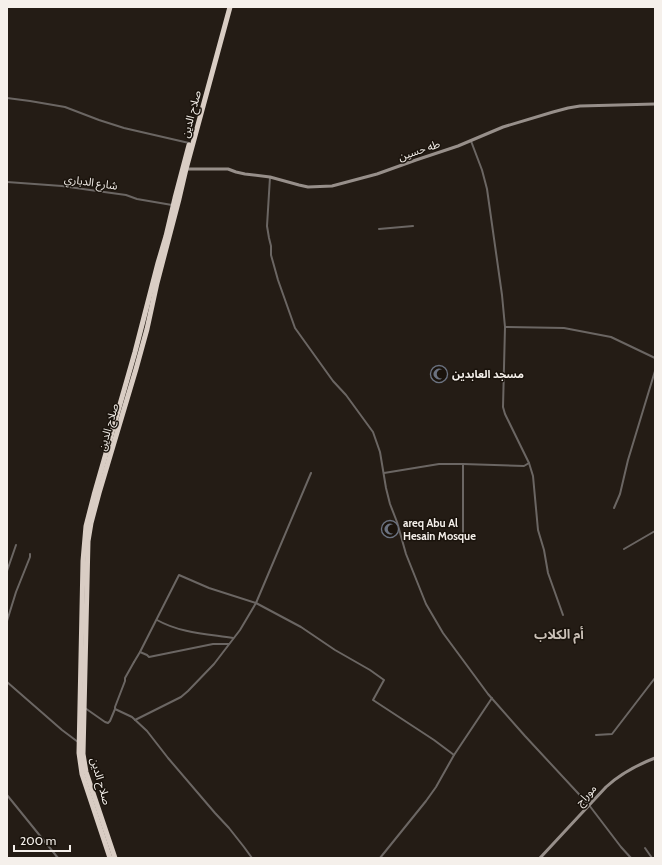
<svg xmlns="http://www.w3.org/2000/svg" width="662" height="865" font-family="Cabin,'Noto Sans Arabic',sans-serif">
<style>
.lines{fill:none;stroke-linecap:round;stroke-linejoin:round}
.street{stroke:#6b6663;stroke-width:2}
.secondary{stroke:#978f8a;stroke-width:3}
.highway{stroke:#d9cdc4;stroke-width:5}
.labels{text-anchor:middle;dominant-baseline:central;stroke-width:3;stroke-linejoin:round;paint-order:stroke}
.street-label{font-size:11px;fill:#f5f0eb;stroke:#1a130c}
.poi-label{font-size:11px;font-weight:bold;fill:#f5f0eb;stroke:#1a130c;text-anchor:start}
.quarter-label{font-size:13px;font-weight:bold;fill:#cac0b7;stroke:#1a130c}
</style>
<rect width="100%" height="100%" fill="#241c15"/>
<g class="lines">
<g class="street">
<path d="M7 98 30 101 65 107 99 120 124 128 189 143"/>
<path d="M471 141 482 170 487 189 502 295 505 327 503 407 505 414 529 463 533 476 538 530 544 550 548 573 563 615"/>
<path d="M270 177 267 226 269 238 271 246V255L278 280 295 328 333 381 346 395 373 432 380 452 386 488 390 504 397 522 406 554 426 604 443 633 488 694 525 736 589 805 621 847 631 858"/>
<path d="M7 182 62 186 97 191 126 195 137 199 172 205"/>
<path d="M379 229 413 226"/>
<path d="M505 327 564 328 611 337 655 358"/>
<path d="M463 464V540"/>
<path d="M384 473 439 464H463L524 466 529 463"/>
<path d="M614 508 620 494 628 460 655 371"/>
<path d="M624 549 655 531"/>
<path d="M7 571 16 545"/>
<path d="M157 620C180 633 207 634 233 638"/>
<path d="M7 621 16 592 30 557V554"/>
<path d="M140 652 147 655 149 657 213 644H229"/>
<path d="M134 662 140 652 179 575 209 588 256 603 301 627 335 650 370 670 384 680 373 700 434 740 454 755"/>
<path d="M7 682 62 730 78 742"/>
<path d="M85 708 105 722 108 723 110 721 115 709 132 717 147 731 168 758 215 813 229 828 244 847 252 858"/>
<path d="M115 709V707L125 681V678L134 662"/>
<path d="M135 720 181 697 188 691 214 664 240 630 256 603 311 473"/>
<path d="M596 735 612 734 655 678"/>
<path d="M7 795 58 858"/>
<path d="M645 848 652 858"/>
<path d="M380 858 426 801 436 787 454 755 492 698"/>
</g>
<g class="secondary">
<path d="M186 169H228L236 172 245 174 270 177 299 185 308 187 332 186 377 174 416 160 458 146 503 127 553 112 568 108 580 106 655 104"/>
<path d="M540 858 606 787C620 774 637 765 655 758"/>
</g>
<g class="highway">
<path d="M110 858 82 774 79 753 83 561 86 526 94 495 135 352 158 263 166 236 175 198 189 145"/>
<path d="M115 858 86 772 83 754 88 541 91 523 99 493 136 369 147 329 157 283 179 199 186 169 230 7"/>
</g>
</g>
<defs>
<g id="mosque-ring" transform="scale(0.9)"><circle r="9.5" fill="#1a130c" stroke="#6b7280" stroke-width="1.5"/><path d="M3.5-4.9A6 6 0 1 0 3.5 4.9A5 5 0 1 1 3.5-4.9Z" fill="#6b7280"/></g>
</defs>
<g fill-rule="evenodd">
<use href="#mosque-ring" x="439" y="374"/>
<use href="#mosque-ring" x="390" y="529"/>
</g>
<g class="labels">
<g class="street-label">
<text transform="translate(191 114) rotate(-75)">صلاح الدين</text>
<text transform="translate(419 150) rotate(-19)">طه حسين</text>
<text transform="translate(91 182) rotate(8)">شارع الدباري</text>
<text transform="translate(108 427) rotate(-74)">صلاح الدين</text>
<text transform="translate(101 781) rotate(74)">صلاح الدين</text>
<text transform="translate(586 795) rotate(-47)">موراج</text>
</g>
<g class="poi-label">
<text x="452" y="374">مسجد العابدين</text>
<text x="403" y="523">areq Abu Al<tspan x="403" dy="13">Hesain Mosque</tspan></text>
</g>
<g class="quarter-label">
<text x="559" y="634">أم الكلاب</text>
</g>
</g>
<rect width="662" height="865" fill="none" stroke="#f5f0eb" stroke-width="16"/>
<path d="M14 845v6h56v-6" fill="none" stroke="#f5f0eb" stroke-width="2"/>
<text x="20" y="845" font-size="12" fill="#f5f0eb" stroke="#1a130c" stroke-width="3" paint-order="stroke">200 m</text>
</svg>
